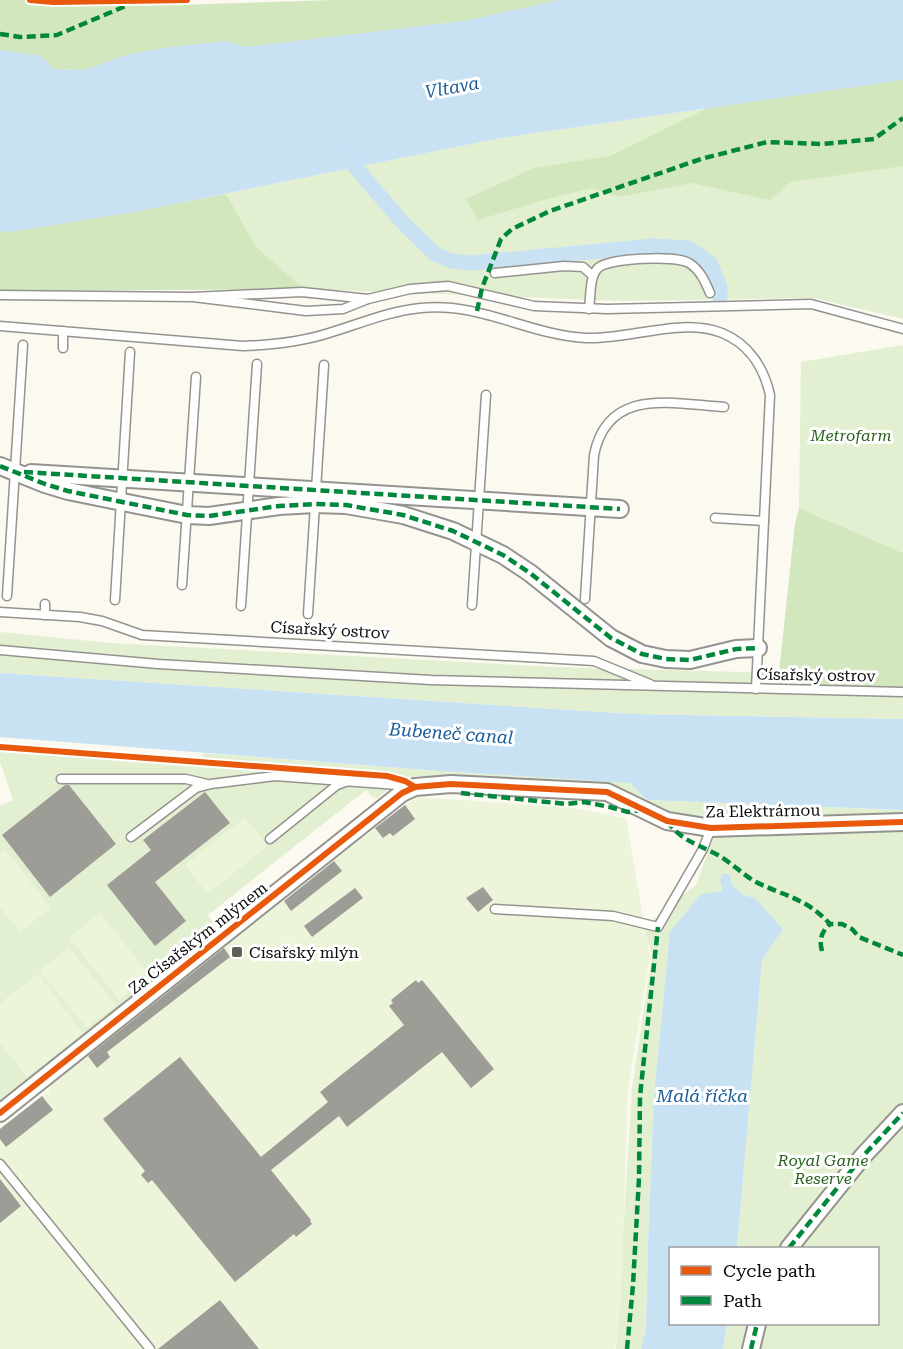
<svg xmlns="http://www.w3.org/2000/svg" width="903" height="1349" font-family="'Roboto Serif',serif">
<style>
.green{fill:#e2f0d1}
.forest{fill:#d2e7be}
.pitch{fill:#ecf4da}
.water{fill:#c8e2f4}
.lines{fill:none;stroke-linecap:round;stroke-linejoin:round}
.canal{stroke:#c8e2f4;stroke-width:15}
.building{fill:#9e9c96}
.lane-casing{stroke:#94938f;stroke-width:11}
.street-casing{stroke:#94938f;stroke-width:20}
.lane{stroke:#fefefd;stroke-width:8}
.street{stroke:#fefefd;stroke-width:16}
.quiet{stroke:#00873e;stroke-width:4.5;stroke-dasharray:9 4.5;stroke-linecap:butt}
.cycleway-casing{stroke:#fff;stroke-width:10}
.cycleway{stroke:#e8590c;stroke-width:6}
.poi-dot{fill:#605f5c;stroke:#fff;stroke-width:2}
.labels{text-anchor:middle;dominant-baseline:central;stroke-width:6;stroke-linejoin:round;paint-order:stroke}
.park-label{font-size:16px;font-style:italic;fill:#29621e;stroke:#fff}
.street-label{font-size:16px;fill:#0c0c0c;stroke:#fff}
.poi-label{font-size:16px;fill:#0c0c0c;stroke:#fff;text-anchor:start}
.water-label{font-size:18px;font-style:italic;fill:#195b9b;stroke:#fff}
</style>
<rect width="100%" height="100%" fill="#fbf9f0"/>
<g class="green">
<path d="M903 80V319L814 298 621 301 304 289 0 291V232L17 231 134 212 501 138Z"/>
<path d="M903 345V553L799 508 801 362Z"/>
<path d="M0 632 110 643 555 667 779 673 806 687 903 689V719L633 714 0 673Z"/>
<path d="M0 752 388 779 392 787 377 798 372 797 366 790 208 915 215 926 190 945 192 948 0 1101V806L13 800 0 762Z"/>
<path d="M202 753 440 771 630 783 647 800 903 810V815L823 818H716L664 813 586 786 419 776 403 778 316 768 203 760Z"/>
<path d="M903 830V1349H723L727 1324H878V1248H737L762 959 783 929 733 886 731 878 723 891 659 1051 654 1096 648 1245 646 1330 641 1349H616L632 1088 652 956 644 927 696 885 715 833Z"/>
</g>
<g class="forest">
<path d="M0 0H110L117 4 176 5 333 0H559L465 21 245 47 224 41 163 48 126 55 84 70 54 69 41 56 0 50Z"/>
<path d="M903 80V166L791 182 770 200 692 183 620 197 591 188 547 199 478 220 466 199 534 168 610 156 708 108Z"/>
<path d="M226 194 256 247 304 289 0 291V232L17 231 139 211Z"/>
<path d="M799 508 903 553V689L806 687 779 673 795 523Z"/>
</g>
<g class="pitch">
<path d="M418 797 574 808 626 818 650 957 628 1089 621 1303 615 1349H0V1128L49 1091 50 1081 85 1053 405 805Z"/>
<path d="M245 817 267 846 208 894 185 865Z"/>
<path d="M5 849 51 908 20 932 0 907V853Z"/>
<path d="M100 913 150 975 119 1000 69 938Z"/>
<path d="M69 947 116 1005 87 1028 40 971Z"/>
<path d="M38 974 83 1033 27 1077 0 1043V1003Z"/>
</g>
<g class="water">
<path d="M559 0H903V80L501 138 139 211 17 231 0 232V50L41 56 54 69 84 70 126 55 163 48 224 41 245 47 465 21Z"/>
<path d="M0 673 633 714 903 719V810L647 800 630 783 440 771 0 737Z"/>
<path d="M722 874H729L733 886 745 896 755 898 783 929 762 960 737 1248H670V1324H727L723 1349H641L646 1329 648 1245 654 1096 670 932 701 894 723 891 720 880Z"/>
</g>
<g class="lines">
<path class="canal" d="M344 154 404 224 435 254 451 261 469 263 654 246 688 248 710 263 720 287V300"/>
</g>
<g class="building">
<path d="M65 785H69L116 844 50 897 2 835Z"/>
<path d="M205 792 230 823 155 882 186 921 155 946 107 885 151 850 143 840Z"/>
<path d="M405 805 415 819 393 836 390 833 383 838 375 828Z"/>
<path d="M334 861 342 871 291 911 284 901Z"/>
<path d="M483 887 493 900 478 912 466 898Z"/>
<path d="M355 888 363 898 312 937 304 926Z"/>
<path d="M224 948 230 957 107 1052 110 1057 97 1068 88 1056Z"/>
<path d="M416 980 418 983 422 980 494 1069 471 1088 442 1052 347 1127 339 1116 271 1170 311 1220 310 1221 312 1224 296 1237 294 1234 235 1282 152 1180 148 1183 141 1175 145 1171 103 1119 180 1057 261 1157 328 1102 320 1092 404 1025 389 1006 393 1003 391 1000Z"/>
<path d="M42 1096 53 1110 6 1147 0 1139V1129Z"/>
<path d="M0 1179 21 1206 0 1223Z"/>
<path d="M220 1300 259 1349H158Z"/>
</g>
<g class="lines">
<g class="lane-casing">
<g id="lane">
<path d="M495 273 564 266 583 267 593 276"/>
<path d="M0 295 193 297 302 292 368 299 343 309 306 311 193 297"/>
<path d="M368 299 410 289 448 286 534 306 607 309 811 304 903 329"/>
<path d="M589 309C591 296 589 277 598 268 609 258 675 255 689 263 700 270 705 281 710 293"/>
<path d="M0 326 243 346C272 345 301 342 329 333 359 324 389 311 421 308 481 302 528 335 586 338 629 340 681 317 722 333 749 344 764 368 770 395L756 689"/>
<path d="M63 348V331"/>
<path d="M715 518 764 521"/>
<path d="M182 585 196 377"/>
<path d="M7 596 23 345"/>
<path d="M585 599 594 455C608 386 673 404 724 407"/>
<path d="M115 600 130 352"/>
<path d="M472 605 486 395"/>
<path d="M241 606 257 364"/>
<path d="M0 612 80 617 102 621 142 635 594 661 650 684"/>
<path d="M308 614 324 365"/>
<path d="M45 615V604"/>
<path d="M0 650 158 664 431 680 903 692"/>
<path d="M61 779H186L207 784"/>
<path d="M131 837 196 788 211 784 275 776 411 786"/>
<path d="M270 839 337 785 348 781"/>
<path d="M495 909 613 916 658 927 703 849 711 828"/>
<path d="M0 1164 150 1349"/>
</g>
</g>
<g class="street-casing">
<g id="street">
<path d="M0 466 45 484 68 491 187 515 209 516 279 506 315 504 346 505 403 515 453 531 503 555 530 573 611 638 642 654 666 659 690 660 736 649 758 648"/>
<path d="M31 473 620 509"/>
<path d="M0 1113 402 793 415 787 451 784 607 792 667 821 711 828 903 822"/>
<path d="M789 1248 863 1156 903 1113"/>
<path d="M751 1349 757 1324"/>
</g>
</g>
<use href="#lane" class="lane"/>
<use href="#street" class="street"/>
<g class="quiet">
<path d="M0 34 20 37 57 35 128 5"/>
<path d="M477 311 482 288 501 239 512 229 550 211 701 159 767 142 823 144 874 139 903 118"/>
<path d="M0 466 45 484 68 491 187 515 209 516 279 506 315 504 346 505 403 515 453 531 503 555 530 573 611 638 642 654 666 659 690 660 736 649 758 648"/>
<path d="M24 472 620 509"/>
<path d="M461 793 566 804 584 802 610 807 628 812 642 810"/>
<path d="M667 821C680 839 692 842 712 852 727 859 740 872 754 881 785 897 805 897 830 924H842L852 929 859 937 903 955"/>
<path d="M822 951C819 940 821 932 830 924"/>
<path d="M789 1248 863 1156 903 1113"/>
<path d="M627 1349 633 1285 639 1178 640 1096 658 927"/>
<path d="M751 1349 757 1324"/>
</g>
<g class="cycleway-casing">
<g id="cycleway">
<path d="M30 0 53 2 187 0"/>
<path d="M0 747 387 776 405 781 415 787"/>
<path d="M0 1113 402 793 415 787 451 784 607 792 667 821 711 828 903 822"/>
</g>
</g>
<use href="#cycleway" class="cycleway"/>
</g>
<rect class="poi-dot" x="231" y="946" width="12" height="12" rx="3"/>
<g class="labels">
<g class="park-label">
<text x="851" y="435">Metrofarm</text>
<text x="823" y="1160">Royal Game<tspan x="823" dy="18">Reserve</tspan></text>
</g>
<g class="street-label">
<text transform="translate(330 630) rotate(3)">Císařský ostrov</text>
<text transform="translate(816 675) rotate(1)">Císařský ostrov</text>
<text transform="translate(763 811) rotate(-1)">Za Elektrárnou</text>
<text transform="translate(198 938) rotate(-38)">Za Císařským mlýnem</text>
</g>
<g class="poi-label">
<text x="249" y="952">Císařský mlýn</text>
</g>
<g class="water-label">
<text transform="translate(452 87) rotate(-10)">Vltava</text>
<text transform="translate(451 733) rotate(4)">Bubeneč canal</text>
<text x="702" y="1095">Malá říčka</text>
</g>
</g>
<rect x="669" y="1247" width="210" height="78" fill="#ffffff" stroke="#9e9e9e" stroke-width="1.5"/>
<rect x="681" y="1266" width="30" height="9" fill="#e8590c" stroke="#9e9e9e" stroke-width="1.5"/>
<text x="723" y="1277" font-size="18" fill="#0c0c0c">Cycle path</text>
<rect x="681" y="1296" width="30" height="9" fill="#00873e" stroke="#9e9e9e" stroke-width="1.5"/>
<text x="723" y="1307" font-size="18" fill="#0c0c0c">Path</text>
</svg>
